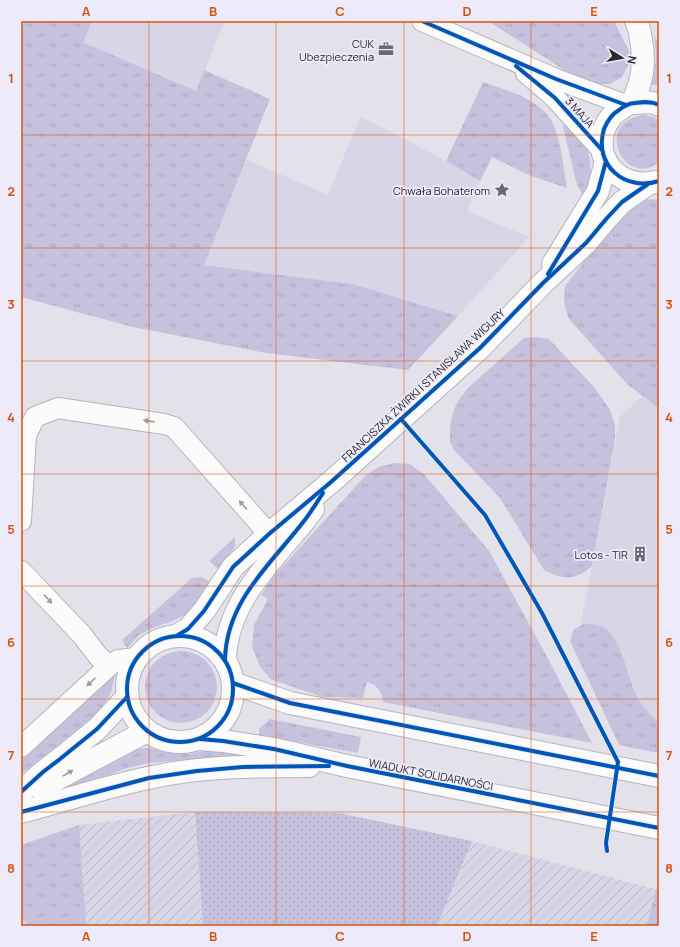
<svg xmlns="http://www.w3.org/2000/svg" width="680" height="947" font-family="Manrope,sans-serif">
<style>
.built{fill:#d8d6e6}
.industrial{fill:url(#industrial-furrows)}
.grass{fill:url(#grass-tufts)}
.garden{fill:url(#garden-dots)}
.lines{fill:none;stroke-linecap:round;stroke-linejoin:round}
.street-casing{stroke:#b5b4bb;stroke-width:22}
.secondary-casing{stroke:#b5b4bb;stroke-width:24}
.primary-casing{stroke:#b5b4bb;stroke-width:24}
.street{stroke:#fbfbfc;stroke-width:20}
.secondary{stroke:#fbfbfc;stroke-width:22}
.primary{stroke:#fbfbfc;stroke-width:22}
.cycleway-casing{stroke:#edebfa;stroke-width:6}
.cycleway{stroke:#0057b8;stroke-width:4}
.oneway{fill:#9c9c9f}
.grid{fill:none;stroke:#d5540f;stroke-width:1;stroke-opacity:0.55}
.labels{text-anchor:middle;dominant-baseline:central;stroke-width:3.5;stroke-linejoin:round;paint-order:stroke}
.poi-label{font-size:11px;fill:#28282d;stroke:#edebfa;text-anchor:end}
.street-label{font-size:11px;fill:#28282d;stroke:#edebfa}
.neatline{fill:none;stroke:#d5540f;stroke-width:1.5}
.grid-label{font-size:13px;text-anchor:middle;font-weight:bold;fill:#d5540f}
</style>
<defs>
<pattern id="industrial-furrows" width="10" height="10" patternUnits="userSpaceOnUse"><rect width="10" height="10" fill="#d8d6e6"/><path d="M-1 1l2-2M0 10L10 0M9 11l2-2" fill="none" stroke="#b9b8c6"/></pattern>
<pattern id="grass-tufts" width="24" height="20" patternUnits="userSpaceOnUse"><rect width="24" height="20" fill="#c6c2de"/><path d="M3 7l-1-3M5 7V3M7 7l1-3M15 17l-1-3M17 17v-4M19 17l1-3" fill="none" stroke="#aaa7bf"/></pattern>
<pattern id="garden-dots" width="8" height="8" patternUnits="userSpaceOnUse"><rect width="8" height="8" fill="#c6c2de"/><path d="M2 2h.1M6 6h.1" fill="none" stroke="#aaa7bf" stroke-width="1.8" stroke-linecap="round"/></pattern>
</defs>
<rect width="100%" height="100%" fill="#e3e2ea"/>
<g class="built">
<path d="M92 21H225L196 91 82 41Z"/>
<path d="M360 117 390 131 446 161 480 181 467 211 529 237 458 316 353 284 203 265 246 159 328 195Z"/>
<path d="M649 390 659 396V751L576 649 620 417Z"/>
</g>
<g class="industrial">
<path d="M195 812 203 926H21V845L79 825Z"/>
<path d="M472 841 659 890V926H437Z"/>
</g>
<g class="grass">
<path d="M24 21H92L83 42 196 91 204 70 270 99 204 265 353 284 458 316 408 370 266 353 133 327 21 297V31Z"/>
<path d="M488 21H614L629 51V64L622 77 610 84H594L572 75Z"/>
<path d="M654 36 659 43V86L652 84C656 68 657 53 654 36Z"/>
<path d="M483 82C504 89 539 99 551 120 560 133 564 171 567 188L531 176 492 157 480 181 446 161Z"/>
<path d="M645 115 653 117 659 120V162C626 190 590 121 645 115Z"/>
<path d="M565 120C570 125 576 129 580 135 593 152 594 179 583 196L576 182 563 126Z"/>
<path d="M659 199V408L628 385 569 319C564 307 563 298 565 286 578 270 625 205 641 201 646 199 653 200 659 199Z"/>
<path d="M536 337 549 339 595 388 610 410 615 424V439L592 566C576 581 562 580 544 570L500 498 454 450 450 442V427L453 412 458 401 468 388 524 338Z"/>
<path d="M394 463 409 464 424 474 489 551 545 653 592 743 383 702C382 691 377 685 367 682L363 698 322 697 270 679 260 666 252 647 254 625 268 599 261 595 273 577 366 475 379 467Z"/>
<path d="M235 537V547L218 569 209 561Z"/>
<path d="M202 577 210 582 189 612 173 621 155 627 139 635 127 648 122 640 192 578Z"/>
<path d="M584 624C591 624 599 624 605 628 625 643 626 679 639 700 644 708 651 716 659 723V753L619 745 570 641 574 629Z"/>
<circle cx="181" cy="687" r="36"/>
<path d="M111 675 115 676 111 692 100 711 53 749 21 774V758Z"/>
<path d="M270 719 361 737 358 753 259 735V729Z"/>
<path d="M148 748 177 754H189L214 749 239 750 238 755 148 763 124 769 92 781 58 790 133 749Z"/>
<path d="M79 825 86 926H31L21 919V845Z"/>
<path d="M656 889 659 890V926H647Z"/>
</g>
<path class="garden" d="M195 812 339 813 472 841 437 926H203Z"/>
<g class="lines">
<g class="street-casing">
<g id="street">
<path d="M422 21 556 79 626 105"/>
<path d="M526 73 555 98 602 150"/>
<path d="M21 521 26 435 35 417 58 408 164 424 174 427 269 534"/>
<path d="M21 571 82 635 98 656 109 666"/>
<path d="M21 747 109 666 118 660 136 658"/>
</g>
</g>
<g class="secondary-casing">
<g id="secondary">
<path d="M656 182C623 190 593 163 604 129 607 122 612 114 619 110 624 106 629 103 635 103 643 102 652 101 659 105"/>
<path d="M553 264 598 191 606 161"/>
<path d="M178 635 188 629 204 611 233 567 269 534 331 482 480 348 543 283 586 243 607 218 622 202 648 184"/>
<circle cx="180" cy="689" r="53"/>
<path d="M225 660C226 603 271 561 305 520L313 509"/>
<path d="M233 683 290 703 659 776"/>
<path d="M200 739 223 741 274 749 347 766 659 828"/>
<path d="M40 788 147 731"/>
<path d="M21 792 43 772 60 759 97 729 127 697"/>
<path d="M21 812C63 801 105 787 148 778 199 766 257 766 309 766"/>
</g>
</g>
<g class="primary-casing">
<path id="primary" d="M632 103C643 80 645 64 641 39 640 33 639 27 636 21"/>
</g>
<use href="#street" class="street"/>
<use href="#secondary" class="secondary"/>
<use href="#primary" class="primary"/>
<g class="cycleway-casing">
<g id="cycleway">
<path d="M422 21 556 79 626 105"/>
<path d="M516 66 555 98 602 150"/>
<path d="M659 105C652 101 643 102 635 103 629 103 624 106 619 110 612 114 607 122 604 129 593 165 625 192 659 181"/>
<path d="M548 274 598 191 606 161"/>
<path d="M401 419 485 515 542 613 618 762 606 843 607 851"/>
<path d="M178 635 188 629 204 611 233 567 269 534 331 482 480 348 543 283 586 243 607 218 622 202 648 184"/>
<circle cx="180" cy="689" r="53"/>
<path d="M225 660C226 601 271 564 304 521 311 512 317 502 323 493"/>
<path d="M233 683 290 703 659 776"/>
<path d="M200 739 223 741 274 749 347 766 659 828"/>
<path d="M21 792 43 772 60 759 97 729 127 697"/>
<path d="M21 812 149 778 197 771 243 767 329 766"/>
</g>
</g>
<use href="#cycleway" class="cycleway"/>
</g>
<defs><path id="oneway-solid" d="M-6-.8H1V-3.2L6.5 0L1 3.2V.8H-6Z"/></defs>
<g class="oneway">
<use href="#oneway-solid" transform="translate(149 421) rotate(-171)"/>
<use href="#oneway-solid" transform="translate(243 505) rotate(-131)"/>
<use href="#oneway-solid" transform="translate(48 599) rotate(47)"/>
<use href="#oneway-solid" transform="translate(91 682) rotate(137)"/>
<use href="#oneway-solid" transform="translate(68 773) rotate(-31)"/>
</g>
<path class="grid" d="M149 21V926M276 21V926M404 21V926M531 21V926M21 135H659M21 248H659M21 361H659M21 474H659M21 586H659M21 699H659M21 812H659"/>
<defs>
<g id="office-bare" transform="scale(1.2)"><path d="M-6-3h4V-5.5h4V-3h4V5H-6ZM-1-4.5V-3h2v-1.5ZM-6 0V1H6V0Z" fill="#69696f" stroke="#edebfa" stroke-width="2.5" paint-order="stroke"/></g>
<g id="sight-bare" transform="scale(1.2)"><path d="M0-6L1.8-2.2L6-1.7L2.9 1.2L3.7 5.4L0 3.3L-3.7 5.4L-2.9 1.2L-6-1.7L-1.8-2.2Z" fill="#69696f" stroke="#edebfa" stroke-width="2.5" paint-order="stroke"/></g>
<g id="building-bare" transform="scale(1.2)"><path d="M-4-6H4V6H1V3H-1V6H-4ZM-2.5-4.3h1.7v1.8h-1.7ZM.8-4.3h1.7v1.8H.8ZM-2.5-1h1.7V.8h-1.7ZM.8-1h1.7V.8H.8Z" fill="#69696f" stroke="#edebfa" stroke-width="2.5" paint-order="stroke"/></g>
</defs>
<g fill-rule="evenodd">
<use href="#office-bare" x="386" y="49"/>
<use href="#sight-bare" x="502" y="190"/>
<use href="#building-bare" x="640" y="554"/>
</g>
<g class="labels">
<g class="poi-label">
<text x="374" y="43">CUK<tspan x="374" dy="13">Ubezpieczenia</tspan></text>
<text x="490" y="190">Chwała Bohaterom</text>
<text x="628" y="554">Lotos - TIR</text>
</g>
<g class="street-label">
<text transform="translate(580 112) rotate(48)">3 MAJA</text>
<text transform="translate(423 385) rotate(-43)">FRANCISZKA ŻWIRKI I STANISŁAWA WIGURY</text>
<text transform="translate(431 774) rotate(11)">WIADUKT SOLIDARNOŚCI</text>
</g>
</g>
<rect width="680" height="947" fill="none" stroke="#edebfa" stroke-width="44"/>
<g transform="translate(622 58) rotate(101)" stroke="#edebfa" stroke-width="3" paint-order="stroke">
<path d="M0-3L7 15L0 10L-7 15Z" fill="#28282d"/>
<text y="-6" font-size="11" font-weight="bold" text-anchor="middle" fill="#28282d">N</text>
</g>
<rect x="22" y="22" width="636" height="903" class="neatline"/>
<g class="grid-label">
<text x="86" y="16">A</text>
<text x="213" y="16">B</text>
<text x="340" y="16">C</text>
<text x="467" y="16">D</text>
<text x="594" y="16">E</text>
<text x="11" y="83">1</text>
<text x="669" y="83">1</text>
<text x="11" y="196">2</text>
<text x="669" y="196">2</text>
<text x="11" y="309">3</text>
<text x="669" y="309">3</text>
<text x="11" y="422">4</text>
<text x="669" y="422">4</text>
<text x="11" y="534">5</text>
<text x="669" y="534">5</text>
<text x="11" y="647">6</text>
<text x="669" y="647">6</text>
<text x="11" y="760">7</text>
<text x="669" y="760">7</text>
<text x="11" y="873">8</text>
<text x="669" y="873">8</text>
<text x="86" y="941">A</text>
<text x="213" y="941">B</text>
<text x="340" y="941">C</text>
<text x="467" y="941">D</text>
<text x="594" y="941">E</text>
</g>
</svg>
